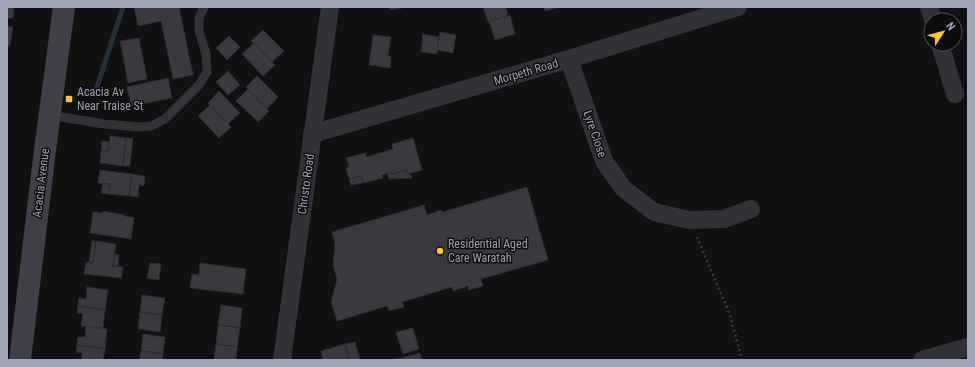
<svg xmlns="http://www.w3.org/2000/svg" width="975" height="367" font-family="'Roboto Condensed',sans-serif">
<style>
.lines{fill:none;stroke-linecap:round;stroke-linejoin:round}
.stream{stroke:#262e37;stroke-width:5}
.building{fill:#3a393f;stroke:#2b2a2f}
.path{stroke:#37393f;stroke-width:2.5;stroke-dasharray:2 3;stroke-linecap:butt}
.lane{stroke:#313238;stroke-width:9}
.street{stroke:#313238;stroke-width:18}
.secondary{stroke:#3f4048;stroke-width:22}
.poi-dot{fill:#ffc81c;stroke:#0c0c0d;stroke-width:1.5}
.labels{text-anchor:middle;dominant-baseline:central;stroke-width:3;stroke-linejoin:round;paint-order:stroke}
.street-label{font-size:12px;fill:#a0a5b5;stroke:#0c0c0d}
.poi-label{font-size:12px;fill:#a0a5b5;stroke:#0c0c0d;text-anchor:start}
</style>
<rect width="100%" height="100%" fill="#111112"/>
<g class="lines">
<path class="stream" d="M96 90 123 7"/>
</g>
<g class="building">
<path d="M7 7H14L13 18H7Z"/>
<path d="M134 7H179L193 75 173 79 161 21 138 26Z"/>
<path d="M389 7H407L390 10Z"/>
<path d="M483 7H506L508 16 488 22Z"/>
<path d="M543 7H561L545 11Z"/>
<path d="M510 15 515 34 495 40 489 21Z"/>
<path d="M7 26 13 27 10 45 7 46Z"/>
<path d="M263 30 284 51 272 62 251 41Z"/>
<path d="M440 32 456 35 453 53 437 50Z"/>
<path d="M423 34 439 37 437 54 421 52Z"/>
<path d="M373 35 391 37 388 56 391 57 390 68 369 65Z"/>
<path d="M229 36 240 47 227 60 216 48Z"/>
<path d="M139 38 147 79 128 83 120 41Z"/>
<path d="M254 43 275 65 263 76 242 54Z"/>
<path d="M228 71 240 85 228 95 216 82Z"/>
<path d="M257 76 278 97 267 109 246 87Z"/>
<path d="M168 78 172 98 131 106 127 87Z"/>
<path d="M248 89 269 111 258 122 236 101Z"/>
<path d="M219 91 240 113 228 124 208 103Z"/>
<path d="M210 105 231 127 219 138 198 116Z"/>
<path d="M110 136 126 138 123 166 100 163 101 151H108Z"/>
<path d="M126 138H133L130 166H123Z"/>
<path d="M413 138 422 170 408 174 407 170 392 174 391 172 382 175 383 178 363 183 361 176 349 179 346 168 349 167 346 158 365 153 367 157 393 149 392 144Z"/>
<path d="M102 141 109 142 108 151H101Z"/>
<path d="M100 170 132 174 129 196 108 194 110 184 98 183Z"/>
<path d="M407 170 408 174 410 173 412 178 389 179 387 173 391 172 392 174Z"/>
<path d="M132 174 145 176 144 186 139 185 138 197 129 196Z"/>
<path d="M361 176 363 183 351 185 349 179Z"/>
<path d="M103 184H110L108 194 101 193Z"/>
<path d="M527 187 548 260 481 279 483 286 469 290 468 286 453 291 452 287 402 302 404 307 389 311 387 306 337 321 331 302 337 279 333 265 335 243 332 232 424 205 427 215 441 210 442 212Z"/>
<path d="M103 211 125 215V216L134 218 131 239 90 233 93 212 103 213Z"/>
<path d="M92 241H96L93 263 89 262Z"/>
<path d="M96 241 116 244 113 266 123 267 121 278 84 274 86 262 93 263Z"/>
<path d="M115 254 119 255 118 267 113 266Z"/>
<path d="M150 263 161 264 159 280 147 278Z"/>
<path d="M200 263 246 269 243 294 190 288 192 274 199 275Z"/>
<path d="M87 287 108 290 105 310 78 306 79 298 86 299Z"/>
<path d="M142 295 165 298 162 315 140 312Z"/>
<path d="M221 305 242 308 240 328 218 325Z"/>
<path d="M78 306 105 310 103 329 81 326 83 314 77 313Z"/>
<path d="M140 312 162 315 160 332 138 329Z"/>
<path d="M218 325 240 328 237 347 216 344Z"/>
<path d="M86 326 107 329 105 349 77 345 78 337H85Z"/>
<path d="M413 328 419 349 403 354 396 332Z"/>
<path d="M143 334 165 337 163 354 141 351Z"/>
<path d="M355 342 360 360H349L345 344Z"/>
<path d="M216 344 237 347 236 360H214Z"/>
<path d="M345 344 349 360H323L321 351Z"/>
<path d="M77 345 105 349 103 360H81L82 353 76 352Z"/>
<path d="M141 351 163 354 162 360H139Z"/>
<path d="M420 353 422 360H393Z"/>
</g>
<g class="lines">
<path class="path" d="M697 237 730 315 742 360"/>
<path class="lane" d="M49 115 104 124 138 127 151 126 165 119 199 85 207 72 206 54 199 31V18L204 7"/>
<g class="street">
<path d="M929 7 933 20"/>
<path d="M940 44 955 94"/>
<path d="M569 59 604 161 623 188 654 212 689 220 724 219 751 209"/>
<path d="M312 134 569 59 738 7"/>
<path d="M282 360 330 7"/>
<path d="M922 360 968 347"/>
</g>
<path class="secondary" d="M20 360 45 150 64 7"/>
</g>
<g class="poi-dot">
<rect x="65" y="95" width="8" height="8" rx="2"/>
<circle cx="440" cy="251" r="4"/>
</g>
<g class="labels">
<g class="street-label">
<text transform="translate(526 72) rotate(-16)">Morpeth Road</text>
<text transform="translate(595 134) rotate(71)">Lyre Close</text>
<text transform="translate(41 183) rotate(-83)">Acacia Avenue</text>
<text transform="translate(306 184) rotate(-82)">Christo Road</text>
</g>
<g class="poi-label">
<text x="77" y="92">Acacia Av<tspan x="77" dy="14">Near Traise St</tspan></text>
<text x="448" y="244">Residential Aged<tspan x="448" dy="14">Care Waratah</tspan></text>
</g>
</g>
<rect width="975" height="367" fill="none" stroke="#a0a5b5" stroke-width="16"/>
<g transform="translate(943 32) rotate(54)"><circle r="19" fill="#0c0c0d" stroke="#474950"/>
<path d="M0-3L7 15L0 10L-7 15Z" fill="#ffc81c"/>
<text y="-6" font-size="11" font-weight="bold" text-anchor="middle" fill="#a0a5b5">N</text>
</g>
</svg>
